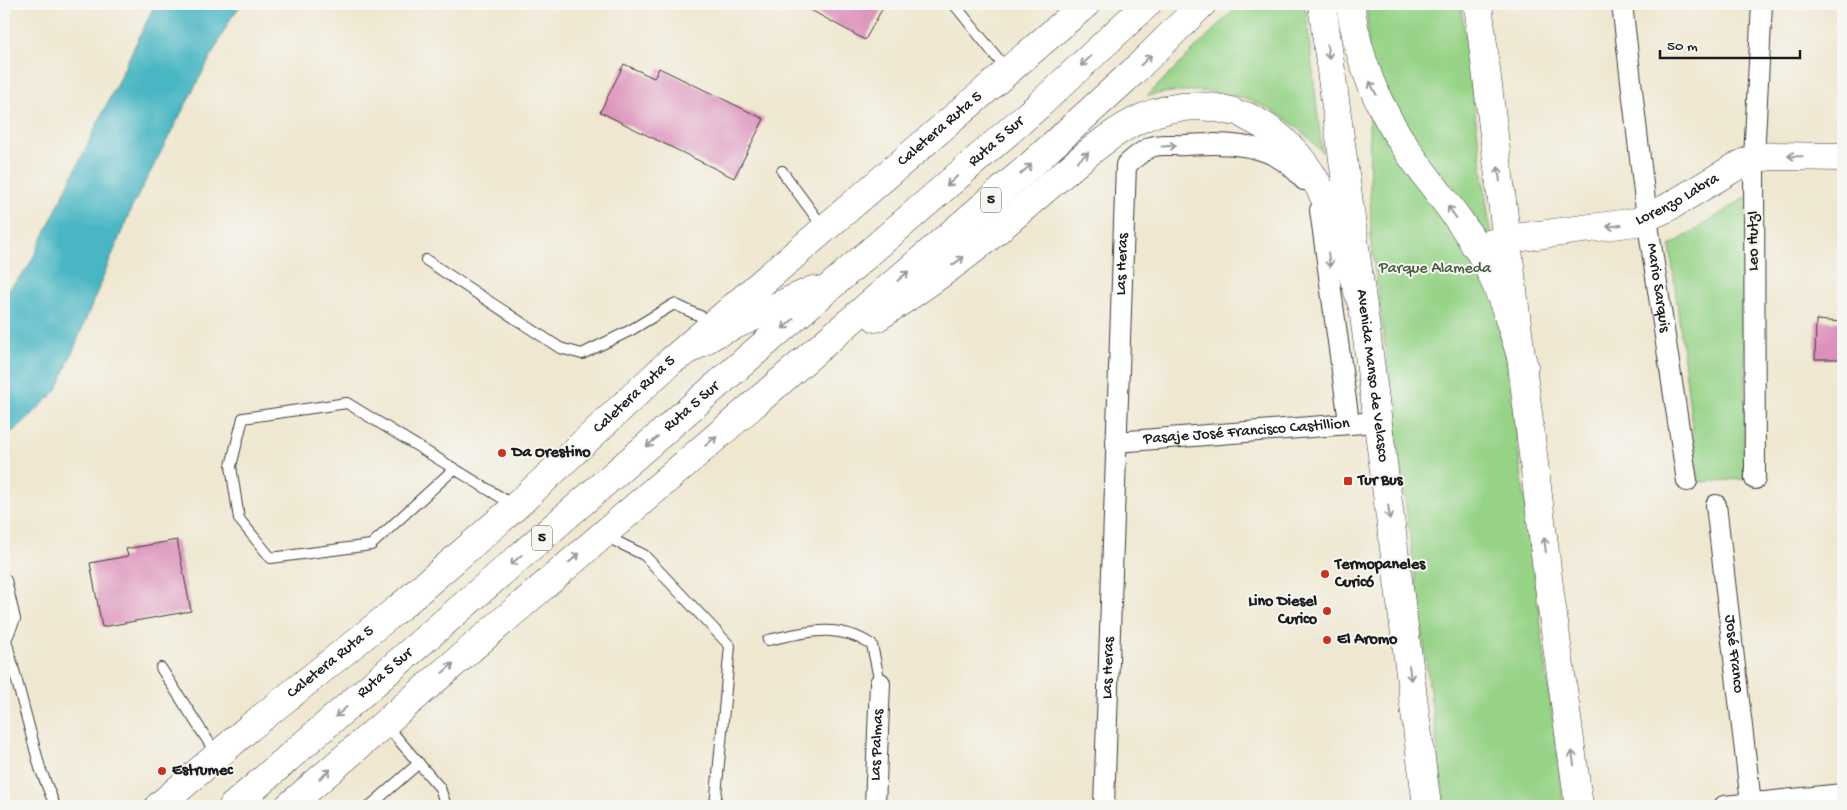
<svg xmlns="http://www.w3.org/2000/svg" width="1847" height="810" font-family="'Gochi Hand',sans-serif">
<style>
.green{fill:#96d387;stroke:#597852}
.water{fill:#48b6c3;stroke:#326970}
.building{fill:#dc90ba}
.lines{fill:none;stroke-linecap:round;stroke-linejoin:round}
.lane-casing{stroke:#3c3a37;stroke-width:12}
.street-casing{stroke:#3c3a37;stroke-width:22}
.secondary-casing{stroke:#3c3a37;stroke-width:29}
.primary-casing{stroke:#3c3a37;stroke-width:29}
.highway-casing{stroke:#3c3a37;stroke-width:29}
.lane{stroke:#fff;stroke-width:10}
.street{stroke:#fff;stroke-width:20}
.secondary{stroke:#fff;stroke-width:28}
.primary{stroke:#fff;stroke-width:28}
.highway{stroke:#fff;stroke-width:28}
.oneway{stroke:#999}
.poi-dot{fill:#c8321e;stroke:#f6f6f2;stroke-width:2}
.labels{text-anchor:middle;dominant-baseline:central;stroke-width:4;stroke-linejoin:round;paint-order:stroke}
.shield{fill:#f6f6f2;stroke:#5d5d5c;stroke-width:1}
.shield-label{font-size:15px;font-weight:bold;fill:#1c1c1c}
.street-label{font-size:16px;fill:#1c1c1c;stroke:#f6f6f2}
.park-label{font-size:16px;fill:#475c41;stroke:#f6f6f2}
.poi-label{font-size:16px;font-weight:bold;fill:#1c1c1c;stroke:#f6f6f2;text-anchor:start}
</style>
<rect width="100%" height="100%" fill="#f6f6f2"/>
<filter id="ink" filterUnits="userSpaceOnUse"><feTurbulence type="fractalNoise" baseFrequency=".02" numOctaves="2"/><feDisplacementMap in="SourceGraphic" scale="10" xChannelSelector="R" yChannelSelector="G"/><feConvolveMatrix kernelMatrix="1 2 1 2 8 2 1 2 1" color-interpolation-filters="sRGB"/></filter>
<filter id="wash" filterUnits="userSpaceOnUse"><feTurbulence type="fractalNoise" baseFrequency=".0096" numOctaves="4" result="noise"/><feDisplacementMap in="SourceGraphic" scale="20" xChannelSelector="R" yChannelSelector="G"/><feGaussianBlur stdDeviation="1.12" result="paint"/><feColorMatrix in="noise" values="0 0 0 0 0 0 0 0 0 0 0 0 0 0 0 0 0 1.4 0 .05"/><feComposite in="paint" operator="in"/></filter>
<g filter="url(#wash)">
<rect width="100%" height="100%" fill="#efe7d0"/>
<g class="green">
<path d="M1240 4H1305L1322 152C1275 98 1216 81 1147 96Z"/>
<path d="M1367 4H1461L1564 806H1445L1371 239Z"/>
<path d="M1746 197 1744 479 1699 482 1670 246Z"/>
</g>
<path class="water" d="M155 4H242L231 18 131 209 57 390 23 423 4 438V295L29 266Z"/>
<g id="blocks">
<g class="building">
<path d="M800 4H885L865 40Z"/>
<path d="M624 64 654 78 659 68 764 119 734 178 600 112Z"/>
<path d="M1816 320 1843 322V359H1815Z"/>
<path d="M177 540 191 611 102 627 90 563 128 556 126 549Z"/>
</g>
</g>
</g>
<g filter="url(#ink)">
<use href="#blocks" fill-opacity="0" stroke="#3c3a37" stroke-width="1"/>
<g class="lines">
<g class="lane-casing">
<g id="lane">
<path d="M954 4 1007 70"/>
<path d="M782 171 823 227"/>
<path d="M426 260 560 348 582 354 631 330 674 304 713 322"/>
<path d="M454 469 371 545 271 558 239 519 231 466 243 418 347 403 515 506"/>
<path d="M605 536 644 555 730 646 715 806"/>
<path d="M6 580 15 619 6 640 40 768 55 806"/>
<path d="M768 640C806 632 838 622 872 645L880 683"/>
<path d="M161 668 217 755"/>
<path d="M385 724 440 788 446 806"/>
<path d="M370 806 419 763"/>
</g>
</g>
<g class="street-casing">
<g id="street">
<path id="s1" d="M1622 4 1647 218 1687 481"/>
<path d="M1320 210 1349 422"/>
<path id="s2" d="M1116 442 1363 423"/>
<path d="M1755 479 1754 158 1762 4"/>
<path id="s3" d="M1716 505 1751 803"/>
<path id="s4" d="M875 806 880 683"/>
<path id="s5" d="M1104 806 1126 165C1133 159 1142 151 1151 147 1160 143 1175 146 1185 145 1230 143 1274 141 1304 180"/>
<path d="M1724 806 1843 794"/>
</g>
</g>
<g class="secondary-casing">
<g id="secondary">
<path id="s6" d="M1508 239 1636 222 1667 208 1732 169 1754 158 1774 156 1843 157"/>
<path id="s7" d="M159 806 249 728 400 607 515 507 672 360 1086 4"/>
</g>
</g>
<g class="primary-casing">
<g id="primary">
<path id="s8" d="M1322 4 1363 307 1427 806"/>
<path d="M1478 4 1550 594 1579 806"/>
</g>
</g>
<g class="highway-casing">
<g id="highway">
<path d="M1350 4C1358 60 1377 107 1410 154 1435 190 1465 224 1486 263 1503 296 1513 331 1524 366"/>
<path d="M1246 116C1324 152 1338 233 1363 307"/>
<path d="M1474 244 1485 245 1508 239"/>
<path d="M876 318C913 294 950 269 984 241 1013 218 1040 193 1068 170 1117 128 1162 93 1231 111"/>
<path d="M672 360 715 334 813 290"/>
<path id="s9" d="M233 806 1038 106 1147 4"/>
<path d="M289 806 1032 164 1133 72 1202 4"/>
</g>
</g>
<use href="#lane" class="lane"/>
<use href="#street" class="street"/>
<use href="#secondary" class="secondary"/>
<use href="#primary" class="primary"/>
<use href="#highway" class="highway"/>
</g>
<defs><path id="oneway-shaft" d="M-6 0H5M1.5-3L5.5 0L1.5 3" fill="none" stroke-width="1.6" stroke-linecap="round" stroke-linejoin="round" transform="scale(1.25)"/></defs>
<g class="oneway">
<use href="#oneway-shaft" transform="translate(1328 52) rotate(82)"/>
<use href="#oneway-shaft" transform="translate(1146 60) rotate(-44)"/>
<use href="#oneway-shaft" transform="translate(1086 61) rotate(137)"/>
<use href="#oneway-shaft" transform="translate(1373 88) rotate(-116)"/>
<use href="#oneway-shaft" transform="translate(1169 146) rotate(-3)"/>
<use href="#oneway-shaft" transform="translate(1795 156) rotate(-179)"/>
<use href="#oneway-shaft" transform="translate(1083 157) rotate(-40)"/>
<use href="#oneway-shaft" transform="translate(1026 169) rotate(-41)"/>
<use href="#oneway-shaft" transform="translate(1499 174) rotate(-97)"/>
<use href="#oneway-shaft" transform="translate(952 181) rotate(139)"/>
<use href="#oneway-shaft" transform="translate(1452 212) rotate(-126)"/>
<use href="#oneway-shaft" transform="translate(1614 226) rotate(173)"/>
<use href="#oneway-shaft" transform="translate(1329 260) rotate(83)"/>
<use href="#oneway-shaft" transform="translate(958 261) rotate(-36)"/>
<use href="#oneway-shaft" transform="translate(903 276) rotate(-41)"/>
<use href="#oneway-shaft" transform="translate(788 324) rotate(139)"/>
<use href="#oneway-shaft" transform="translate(711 441) rotate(-40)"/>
<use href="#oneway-shaft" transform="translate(652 442) rotate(139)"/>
<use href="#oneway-shaft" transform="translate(1389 512) rotate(83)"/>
<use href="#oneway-shaft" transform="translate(1545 545) rotate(-97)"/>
<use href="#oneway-shaft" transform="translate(574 558) rotate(-42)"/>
<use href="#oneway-shaft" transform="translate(516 560) rotate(139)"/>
<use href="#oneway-shaft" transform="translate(448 668) rotate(-41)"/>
<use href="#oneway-shaft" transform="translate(1410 673) rotate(83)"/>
<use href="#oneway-shaft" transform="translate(341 712) rotate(139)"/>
<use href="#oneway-shaft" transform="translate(1573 758) rotate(-98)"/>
<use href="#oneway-shaft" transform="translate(325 774) rotate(-41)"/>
</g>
</g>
<g class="poi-dot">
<circle cx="502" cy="453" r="5"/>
<rect x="1343" y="476" width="10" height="10" rx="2.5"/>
<circle cx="1325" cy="574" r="5"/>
<circle cx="1327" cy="611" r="5"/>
<circle cx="1327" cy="640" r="5"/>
<circle cx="162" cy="771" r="5"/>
</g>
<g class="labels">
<g class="shield">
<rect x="981" y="187.5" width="20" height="25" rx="4"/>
<rect x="532" y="525.5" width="20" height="25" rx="4"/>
</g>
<g class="shield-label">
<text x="991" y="200">5</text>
<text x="542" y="538">5</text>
</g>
<g class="street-label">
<text stroke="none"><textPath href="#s7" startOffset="1034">Caletera Ruta 5</textPath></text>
<text stroke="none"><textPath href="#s9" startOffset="1012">Ruta 5 Sur</textPath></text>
<text stroke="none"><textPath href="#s6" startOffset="176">Lorenzo Labra</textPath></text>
<text transform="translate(1754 241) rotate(-90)">Leo Hutzl</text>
<text stroke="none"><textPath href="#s5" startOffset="542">Las Heras</textPath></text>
<text stroke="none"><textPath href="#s1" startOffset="286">Mario Sarquis</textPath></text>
<text stroke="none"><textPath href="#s8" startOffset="375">Avenida Manso de Velasco</textPath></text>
<text stroke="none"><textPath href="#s7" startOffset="629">Caletera Ruta 5</textPath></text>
<text stroke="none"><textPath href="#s9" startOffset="608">Ruta 5 Sur</textPath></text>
<text stroke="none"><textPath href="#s2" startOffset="131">Pasaje José Francisco Castillion</textPath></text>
<text stroke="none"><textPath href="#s3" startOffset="150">José Franco</textPath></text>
<text stroke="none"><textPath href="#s7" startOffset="224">Caletera Ruta 5</textPath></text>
<text stroke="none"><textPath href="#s5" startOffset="138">Las Heras</textPath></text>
<text stroke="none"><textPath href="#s9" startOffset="202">Ruta 5 Sur</textPath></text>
<text stroke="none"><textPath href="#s4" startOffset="61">Las Palmas</textPath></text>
</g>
<g class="park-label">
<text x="1435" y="269">Parque Alameda</text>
</g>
<g class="poi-label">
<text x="512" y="453">Da Orestino</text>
<text x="1358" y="481">Tur Bus</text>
<text x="1335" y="565">Termopaneles<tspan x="1335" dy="18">Curicó</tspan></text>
<text x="1317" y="602" text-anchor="end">Lino Diesel<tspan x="1317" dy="18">Curico</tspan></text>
<text x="1337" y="640">El Aromo</text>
<text x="172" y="771">Estrumec</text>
</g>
</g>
<rect width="1847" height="810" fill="none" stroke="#f6f6f2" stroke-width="20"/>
<path d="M1660 50v8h140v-8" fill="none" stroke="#1c1c1c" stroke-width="2.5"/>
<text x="1667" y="50" font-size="15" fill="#1c1c1c" stroke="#f6f6f2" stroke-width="4" paint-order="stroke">50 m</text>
</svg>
